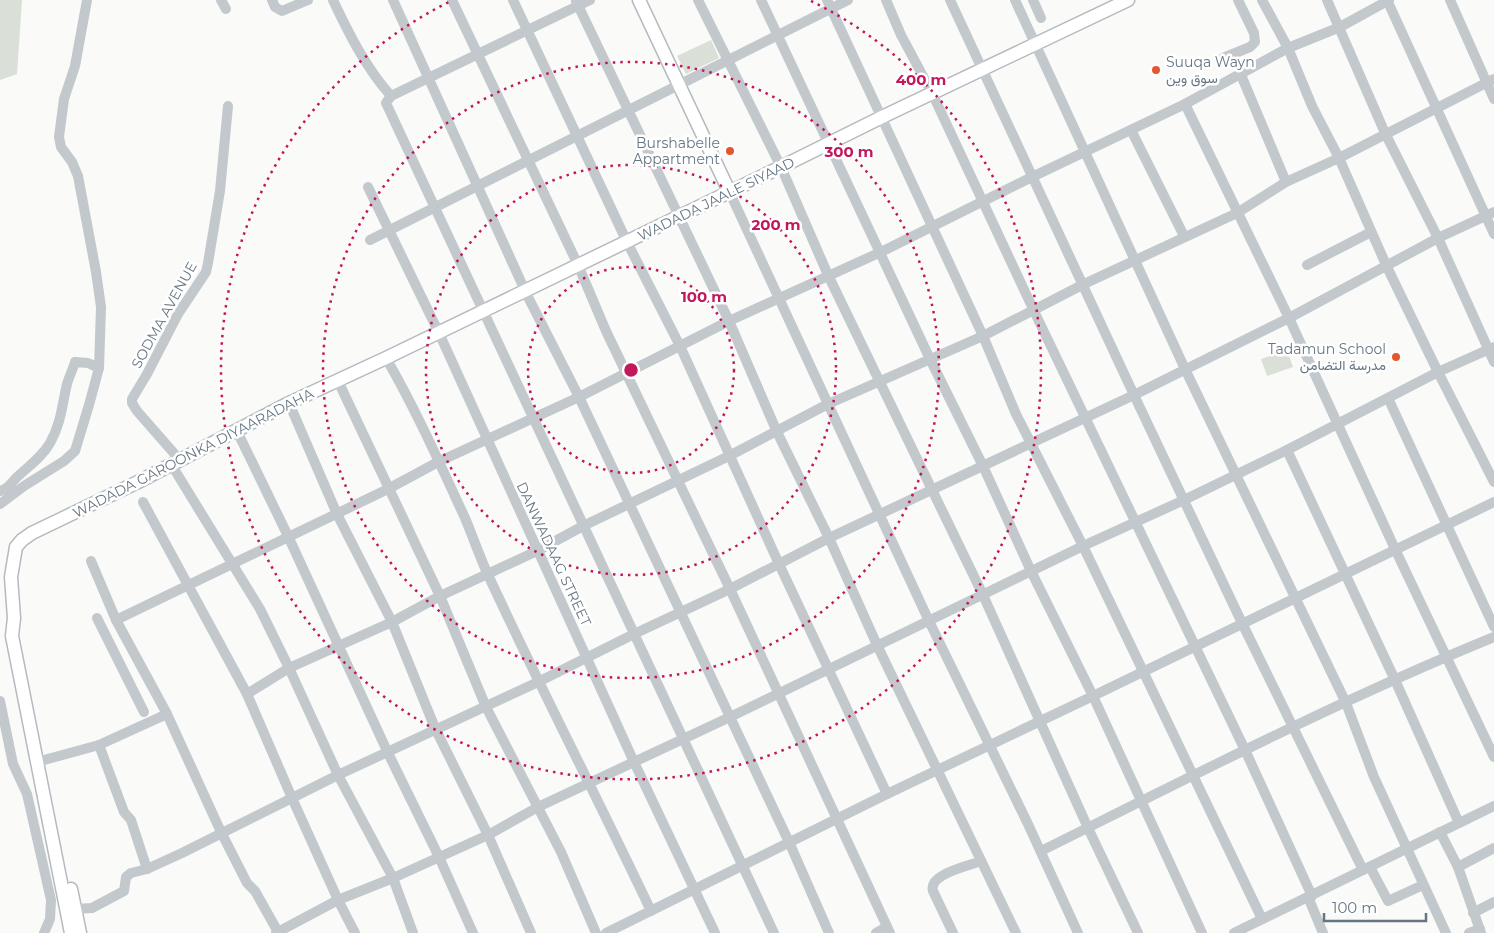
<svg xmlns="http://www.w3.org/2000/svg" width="1494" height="933" font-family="Montserrat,Vazirmatn,sans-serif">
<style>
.green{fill:#dadfd7}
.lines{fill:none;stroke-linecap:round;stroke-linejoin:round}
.major-casing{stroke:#b5babe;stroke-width:15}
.minor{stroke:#c3c8cc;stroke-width:10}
.major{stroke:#fff;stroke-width:12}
.ring{fill:none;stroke:#c2185b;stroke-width:2.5;stroke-dasharray:2.5 5}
.poi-dot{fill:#e4572e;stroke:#fff;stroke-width:2}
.labels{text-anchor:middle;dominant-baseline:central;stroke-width:5;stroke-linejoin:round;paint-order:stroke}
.poi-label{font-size:14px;fill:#657683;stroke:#fff;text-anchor:end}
.street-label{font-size:14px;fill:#657683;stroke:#fff}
.centre{fill:#c2185b;stroke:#fff;stroke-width:2.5}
.ring-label{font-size:15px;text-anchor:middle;font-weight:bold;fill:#c2185b;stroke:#fff;stroke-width:5;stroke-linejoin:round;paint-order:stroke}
</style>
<rect width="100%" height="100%" fill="#fafaf8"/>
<g class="green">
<path d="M0 0H22L17 74 0 80Z"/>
<path d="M711 40 719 58 686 74 677 56Z"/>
<path d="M1287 350 1293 367 1267 376 1261 359Z"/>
</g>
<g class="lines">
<g class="major-casing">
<g id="major">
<path d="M639 0 729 191"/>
<path d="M71 889 80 933"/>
<path d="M71 933 12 636 14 618 11 577 16 547 22 540 32 533 138 482 289 403 386 358 781 167 882 117 1128 0"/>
</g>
</g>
<g class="minor">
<path d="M221 0 226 9"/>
<path d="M272 0 275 7 282 11 308 0"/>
<path d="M333 0C349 34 366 68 391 96"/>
<path d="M393 0 527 295 579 397 789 842 829 933"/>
<path d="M452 0 578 265 606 331 730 589 890 933"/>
<path d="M513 0 627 242 680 346 779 564 887 794"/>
<path d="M590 0 391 96 386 103 774 933"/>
<path d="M698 0 781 167 828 275 983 595 1088 828 1138 933"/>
<path d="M761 0 930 359 983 466 1031 571 1093 696 1202 933"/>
<path d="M827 0 983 336 1016 414 1083 546 1262 919"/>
<path d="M886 0 901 35 932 93 1034 311 1245 750 1312 896"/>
<path d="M950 0 1134 395 1242 623 1363 870"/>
<path d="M1015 0 1185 369 1346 703 1374 777 1446 933"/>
<path d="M1033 0 1041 18"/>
<path d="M1262 0 1288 48 1312 106 1339 158 1387 267 1438 372 1494 482"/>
<path d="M1327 0 1385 133 1438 238 1494 362"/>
<path d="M1387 0 1494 234"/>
<path d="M1450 0 1494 99"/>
<path d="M576 1 729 321 777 432 829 538 877 645 1016 933"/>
<path d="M1223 58 1250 47 1255 42 1254 33 1238 0"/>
<path d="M1241 75 1286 182"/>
<path d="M1185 104 1289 318 1395 549 1494 757"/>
<path d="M1131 130 1184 236"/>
<path d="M368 187 439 333 634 762 715 933"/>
<path d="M729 191 929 621 1027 822 1078 933"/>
<path d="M370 240 848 0"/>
<path d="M1307 265 1371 232"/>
<path d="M386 358C416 410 440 464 465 518 473 537 480 558 489 577 541 689 598 799 651 911"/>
<path d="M338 381 440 596 486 707 561 852 596 933"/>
<path d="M1388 398 1494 627"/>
<path d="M289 403 337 514 392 622 435 728 488 835 531 933"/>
<path d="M236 429 288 536 388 753 439 857 473 933"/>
<path d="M1287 450 1395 680 1459 823"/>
<path d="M179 459 137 411 132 403V399L147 374 178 314 206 272 208 263 220 191 228 106"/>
<path d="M171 464 260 609 289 668 338 775 393 878 413 933"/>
<path d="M0 491C9 489 11 483 17 477 29 466 42 457 50 443 61 424 62 405 67 384 69 377 73 369 75 362L88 363 99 368"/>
<path d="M143 502 247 694 292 798 338 900 355 933"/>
<path d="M0 504 24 486 64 461 75 451 89 405 99 368 101 307 96 272 78 176 72 162 61 147 59 137 64 99 75 66 87 0"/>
<path d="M91 561 116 620 167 714 221 832 247 883 255 891 278 932"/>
<path d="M97 618 144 712"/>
<path d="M116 620 388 489 438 462 579 397 729 321 881 252 1032 177 1185 104 1288 48 1340 27 1389 0"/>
<path d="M247 694 289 668 392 622 440 596 537 551 583 526 729 456 828 404 983 336 1084 284 1237 213 1286 182 1339 158 1494 79"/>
<path d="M0 701 13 764 27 794 51 900 50 919 44 933"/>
<path d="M99 745 124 812 131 820 147 869"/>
<path d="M44 760 99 745 167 714"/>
<path d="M1440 832 1458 867 1481 933"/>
<path d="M1041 851C1190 777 1340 700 1494 637"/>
<path d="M1370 867 1388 901 1423 885"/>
<path d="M1458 867 1494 848"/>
<path d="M1308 897 1323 933"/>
<path d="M75 909 92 908 124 891 126 877 131 873 147 869 182 853 338 775 538 682 634 634 730 589 829 538 1134 395 1289 318 1438 238 1494 212"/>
<path d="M1473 913 1494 902"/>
<path d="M276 933 338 900 393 878 488 835 538 807 730 717 1083 546 1184 500 1287 450 1438 372 1494 347"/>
<path d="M606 933 887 794 1093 696 1494 502"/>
<path d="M876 933 887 927"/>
<path d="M953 933 933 891C928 874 969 866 981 861"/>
<path d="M1234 933 1494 806"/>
<path d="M1469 933 1480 929"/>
</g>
<use href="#major" class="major"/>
</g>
<g class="ring">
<circle cx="631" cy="370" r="103"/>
<circle cx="631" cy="370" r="205"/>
<circle cx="631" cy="370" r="308"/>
<path d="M811 1A410 410 0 1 1 451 1"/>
</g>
<g class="poi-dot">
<circle cx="1156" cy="70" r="5"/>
<circle cx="730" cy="151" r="5"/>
<circle cx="1396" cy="357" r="5"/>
</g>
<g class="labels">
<g class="poi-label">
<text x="1166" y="62" text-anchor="start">Suuqa Wayn<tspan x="1166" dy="16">سوق وين</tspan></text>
<text x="720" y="143">Burshabelle<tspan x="720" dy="16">Appartment</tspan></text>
<text x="1386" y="349">Tadamun School<tspan x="1386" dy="16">مدرسة التضامن</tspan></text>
</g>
<g class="street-label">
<text transform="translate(716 199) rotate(-26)">WADADA JAALE SIYAAD</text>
<text transform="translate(164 315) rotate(-61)">SODMA AVENUE</text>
<text transform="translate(193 453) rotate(-27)">WADADA GAROONKA DIYAARADAHA</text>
<text transform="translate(554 554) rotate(65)">DANWADAAG STREET</text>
</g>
</g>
<circle cx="631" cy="370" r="8" class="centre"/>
<g class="ring-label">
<text x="921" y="85">400 m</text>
<text x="849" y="157">300 m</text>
<text x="776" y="230">200 m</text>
<text x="704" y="302">100 m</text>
</g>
<path d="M1324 913v8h102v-8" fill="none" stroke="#657683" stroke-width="2.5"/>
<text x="1332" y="913" font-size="15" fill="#657683" stroke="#ffffff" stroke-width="4" paint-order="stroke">100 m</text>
</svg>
